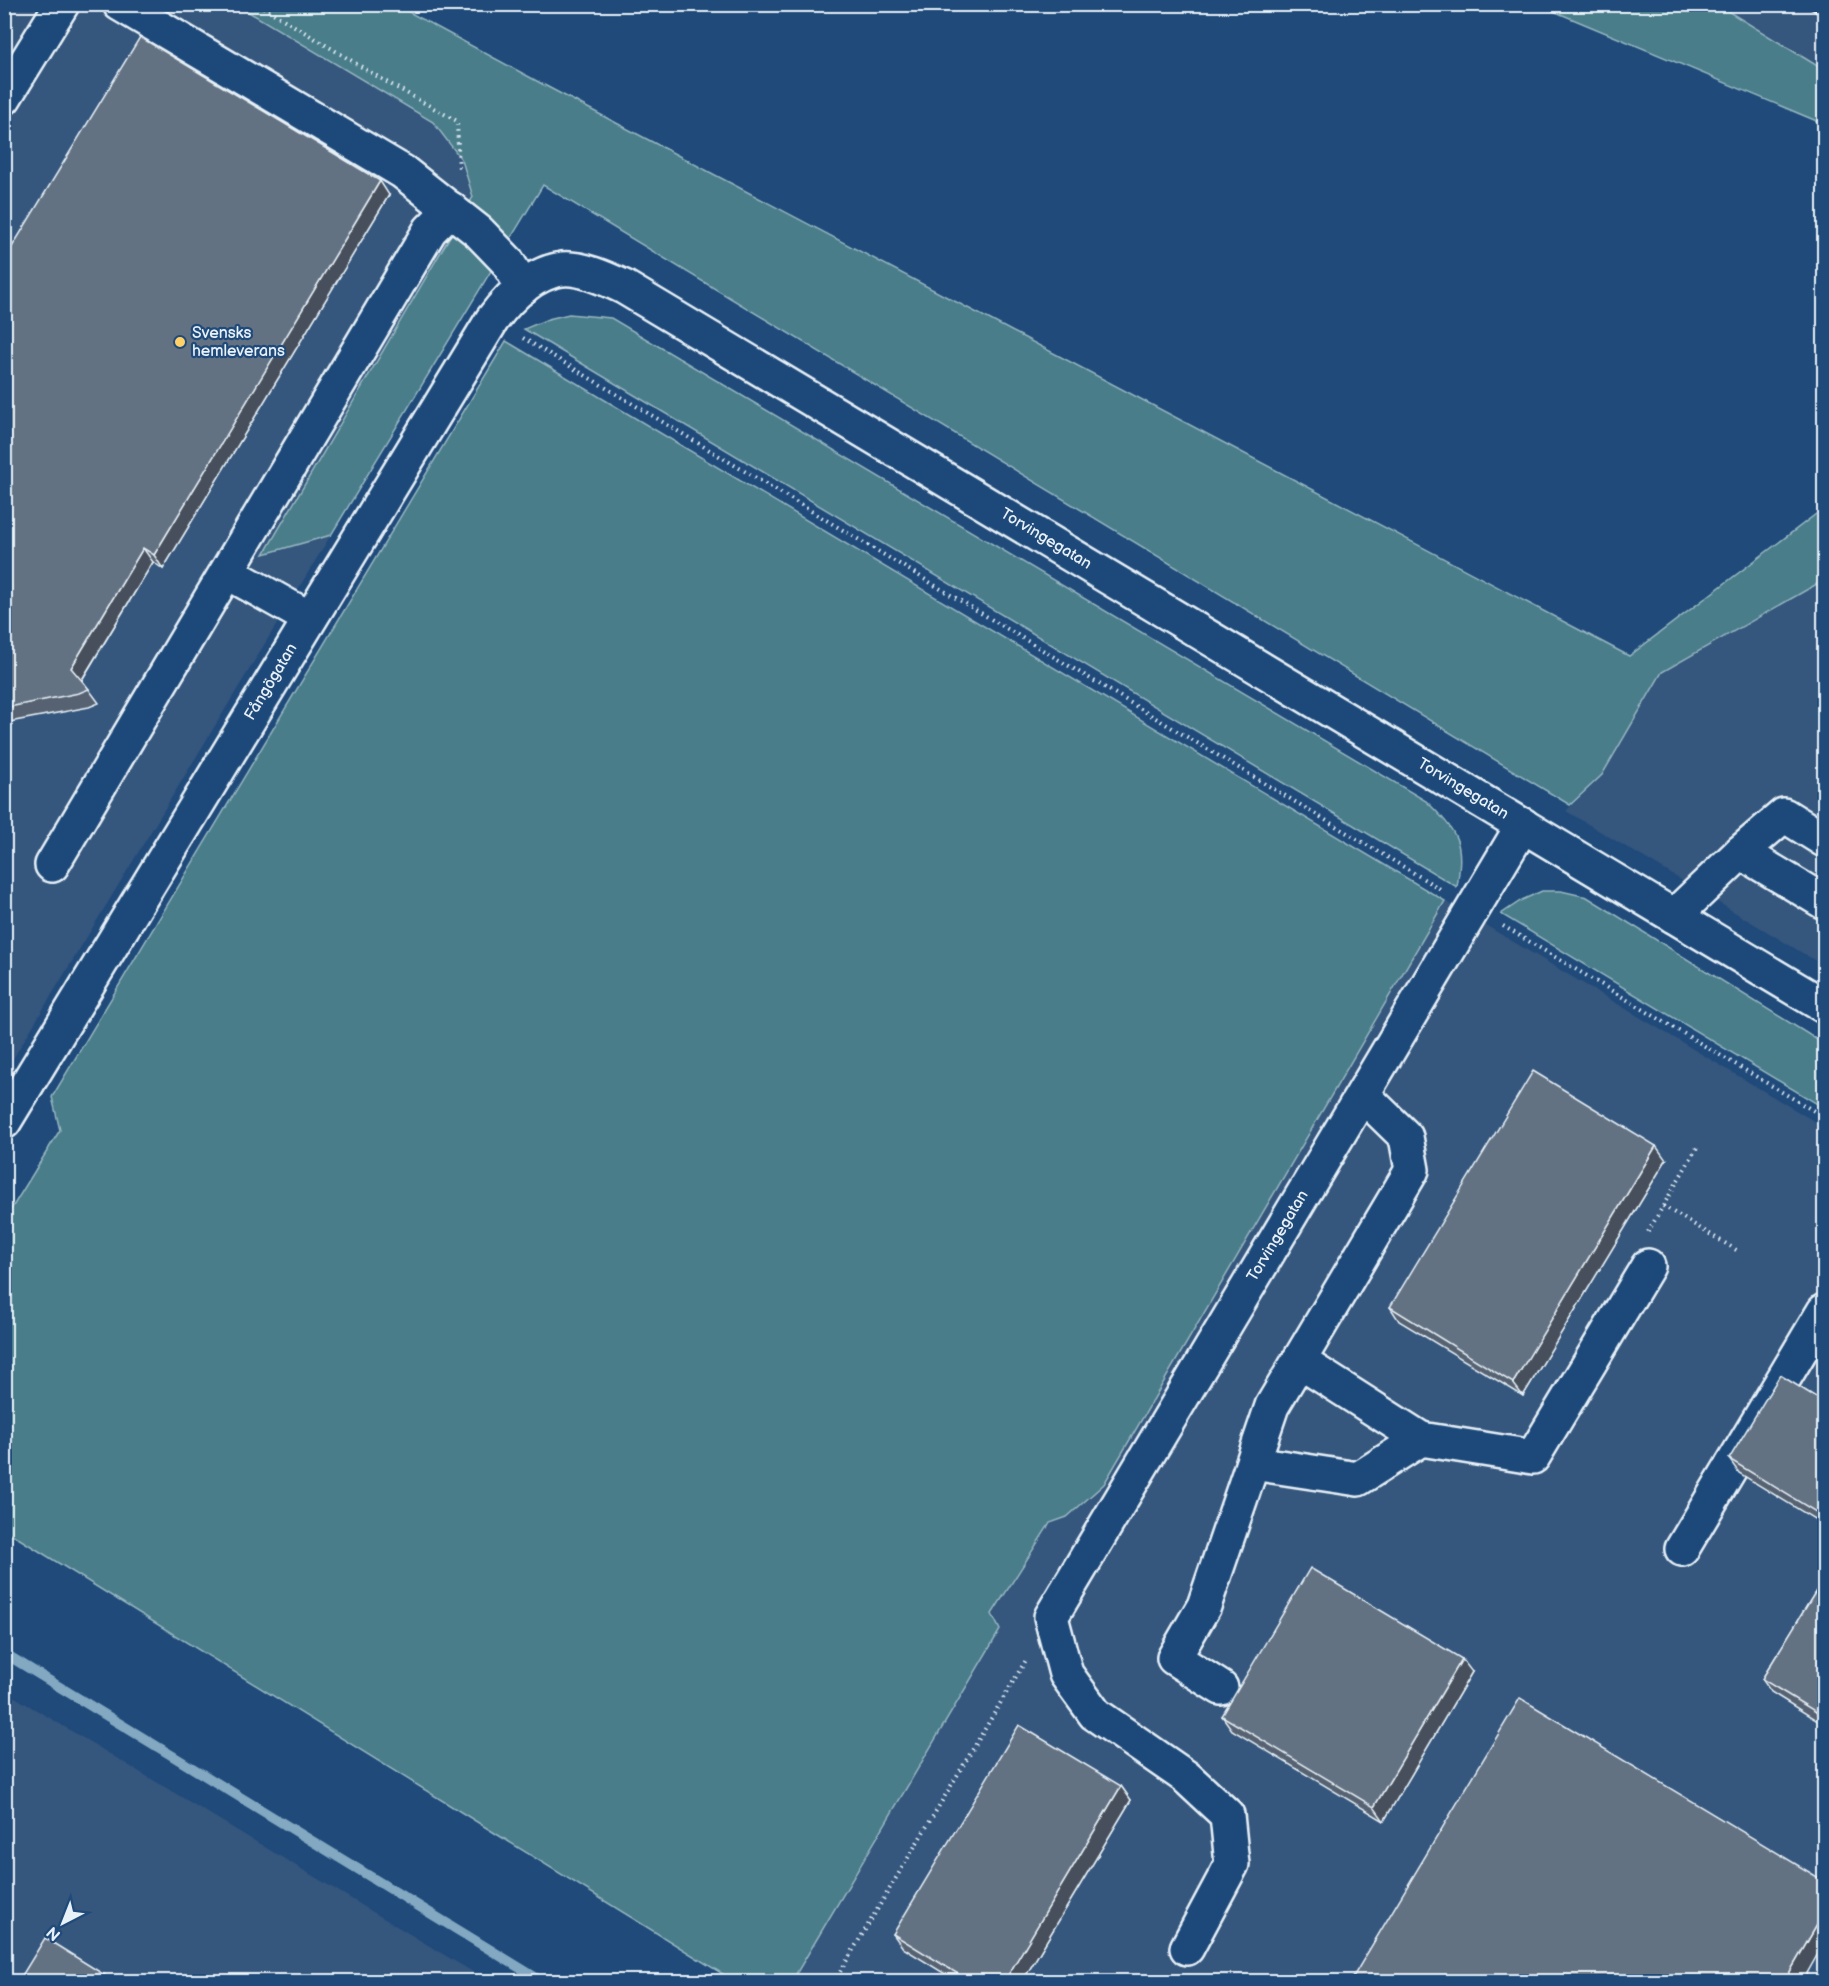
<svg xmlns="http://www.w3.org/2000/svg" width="1829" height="1986" font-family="'Balsamiq Sans',sans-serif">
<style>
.built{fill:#34567d}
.green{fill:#497d8a;stroke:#98b7c1;stroke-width:1.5}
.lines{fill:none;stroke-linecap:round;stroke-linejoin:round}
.stream{stroke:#83a8c1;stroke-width:10}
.minor-casing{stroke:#e8f1f8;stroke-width:38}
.path{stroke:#e8f1f8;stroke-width:4;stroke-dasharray:1.5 4.5;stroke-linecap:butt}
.minor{stroke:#1f4a7a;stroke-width:33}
.rail{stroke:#e8f1f8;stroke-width:4.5}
.wall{fill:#566271;stroke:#e8f1f8;stroke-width:1.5}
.shaded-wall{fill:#46505c;stroke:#e8f1f8;stroke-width:1.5}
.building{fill:#647283;stroke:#e8f1f8;stroke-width:1.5}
.poi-dot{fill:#ffd166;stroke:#1f4a7a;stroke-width:2}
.labels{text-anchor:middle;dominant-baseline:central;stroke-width:4.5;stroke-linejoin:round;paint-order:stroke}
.poi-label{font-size:16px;fill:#e8f1f8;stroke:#1f4a7a;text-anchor:start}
.street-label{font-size:16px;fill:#e8f1f8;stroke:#1f4a7a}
</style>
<rect width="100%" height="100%" fill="#1f4a7a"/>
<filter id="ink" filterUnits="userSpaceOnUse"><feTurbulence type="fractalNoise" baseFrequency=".0167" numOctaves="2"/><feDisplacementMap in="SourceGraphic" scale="12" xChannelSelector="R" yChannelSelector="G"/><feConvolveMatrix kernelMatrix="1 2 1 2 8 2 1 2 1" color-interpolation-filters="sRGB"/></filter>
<g filter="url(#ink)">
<g class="built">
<path d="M5 5H237L433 122 462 160 473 198 265 554 331 535 5 1072Z"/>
<path d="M1718 5H1824V70Z"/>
<path d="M1824 580V966L1566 811 1602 775 1662 672Z"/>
<path d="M1445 901 1824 1127V1981L792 1982 1000 1630 992 1614 1050 1523 1067 1517 1104 1484Z"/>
<path d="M5 1691 488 1981H5Z"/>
</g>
<g class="green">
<path d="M237 5H396L546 86 1629 656 1824 508V580L1662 672 1602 775 1570 805 543 185 331 535 264 554 473 197 462 160 433 122Z"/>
<path d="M1539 5H1718L1824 70V124Z"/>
<path d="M569 314 611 318 1426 801C1459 833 1464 842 1457 887L524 329 548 319Z"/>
<path d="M506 341 1445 901 1104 1484 1067 1517 1050 1523 992 1614 1000 1630 792 1981H734L5 1530V1216H7L60 1130 52 1097Z"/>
<path d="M1542 891H1561L1587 897 1824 1044V1108L1501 914 1522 900Z"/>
</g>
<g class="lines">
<path class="stream" d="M4 1653 543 1982"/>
<g class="minor-casing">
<g id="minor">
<path d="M120 4 403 172 479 232 507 261 523 287"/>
<path d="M4 98 62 4"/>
<path d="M227 572 309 618"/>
<path d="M1741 852 1824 902"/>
<path d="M52 865 430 230 451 209"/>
<path d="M1674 916 1741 852 1784 815 1824 840"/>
<path d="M4 1122 492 320C509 297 532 273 562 269 581 267 607 279 624 287L1824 1006"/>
<path d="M1299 1361 1421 1439"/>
<path d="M1253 1463 1358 1479 1421 1439 1533 1457 1648 1266"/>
<path d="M1682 1549 1824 1311"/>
<path d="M1221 1688 1174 1658 1204 1606 1272 1406 1412 1170 1406 1137 1363 1095"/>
<path d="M1187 1948 1232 1864 1227 1815 1186 1777 1095 1714 1066 1674 1051 1617 1523 825"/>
</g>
</g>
<g class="path">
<path d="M258 4 390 84 457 121 459 172"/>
<path d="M523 338 1442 890"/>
<path d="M1503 926 1824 1117"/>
<path d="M1663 1206 1738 1251"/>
<path d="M1648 1232 1699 1144"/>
<path d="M834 1982 1026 1660"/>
</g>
<use href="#minor" class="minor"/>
<path class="rail" d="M1806 4 1824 16"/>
</g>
<g class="wall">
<path d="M389 195 163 569 153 562 82 680 99 703 89 707 4 723V260Z"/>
<path d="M1666 1160 1523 1396 1399 1321 1390 1307Z"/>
<path d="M1824 1402V1525L1739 1473 1729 1459Z"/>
<path d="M1824 1578V1725L1771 1692 1762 1679Z"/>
<path d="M1472 1672 1384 1821 1232 1730 1222 1716Z"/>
<path d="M1121 1786 1131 1800 1022 1982H958L903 1948 893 1934Z"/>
</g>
<g class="shaded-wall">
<path d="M380 181 389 195 163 569 154 555Z"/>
<path d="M143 548 153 562 81 681 71 668Z"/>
<path d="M1656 1146 1666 1160 1523 1396 1513 1383Z"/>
<path d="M1462 1659 1472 1672 1384 1821 1374 1807Z"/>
<path d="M1824 1698V1725L1816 1712Z"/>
<path d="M1121 1786 1131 1800 1022 1982H1004Z"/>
<path d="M1824 1913V1943L1802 1982H1784Z"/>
</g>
<g class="building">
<path d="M140 37 380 181 154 555 143 548 71 668 89 689 79 693 4 708V260Z"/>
<path d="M1533 1071 1656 1146 1513 1383 1390 1307Z"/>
<path d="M1780 1375 1824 1402V1517L1729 1459Z"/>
<path d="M1310 1568 1462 1659 1374 1807 1222 1716Z"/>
<path d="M1824 1578V1698L1816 1712 1762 1679Z"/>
<path d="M1520 1698 1824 1881V1913L1784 1982H1350Z"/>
<path d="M1019 1725 1121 1786 1004 1982H971L893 1934Z"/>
<path d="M45 1938 116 1982H18Z"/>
</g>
</g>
<circle class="poi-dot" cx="180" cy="342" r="6"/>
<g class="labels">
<g class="poi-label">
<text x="192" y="333">Svensks<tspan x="192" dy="18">hemleverans</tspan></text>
</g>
<g class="street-label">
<text transform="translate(1046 539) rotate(31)">Torvingegatan</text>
<text transform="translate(271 682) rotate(-59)">Fångögatan</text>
<text transform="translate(1463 789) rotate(31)">Torvingegatan</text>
<text transform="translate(1278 1236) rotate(-59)">Torvingegatan</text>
</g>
</g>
<rect width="1829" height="1986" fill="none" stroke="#1f4a7a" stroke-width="24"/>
<rect x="12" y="12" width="1805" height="1962" fill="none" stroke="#e8f1f8" stroke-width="2" filter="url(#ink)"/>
<g transform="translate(63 1923) rotate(222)" stroke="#1f4a7a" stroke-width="4.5" paint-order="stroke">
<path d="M0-4.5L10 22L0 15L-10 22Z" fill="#e8f1f8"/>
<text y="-9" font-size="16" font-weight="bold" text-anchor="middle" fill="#e8f1f8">N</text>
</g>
</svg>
